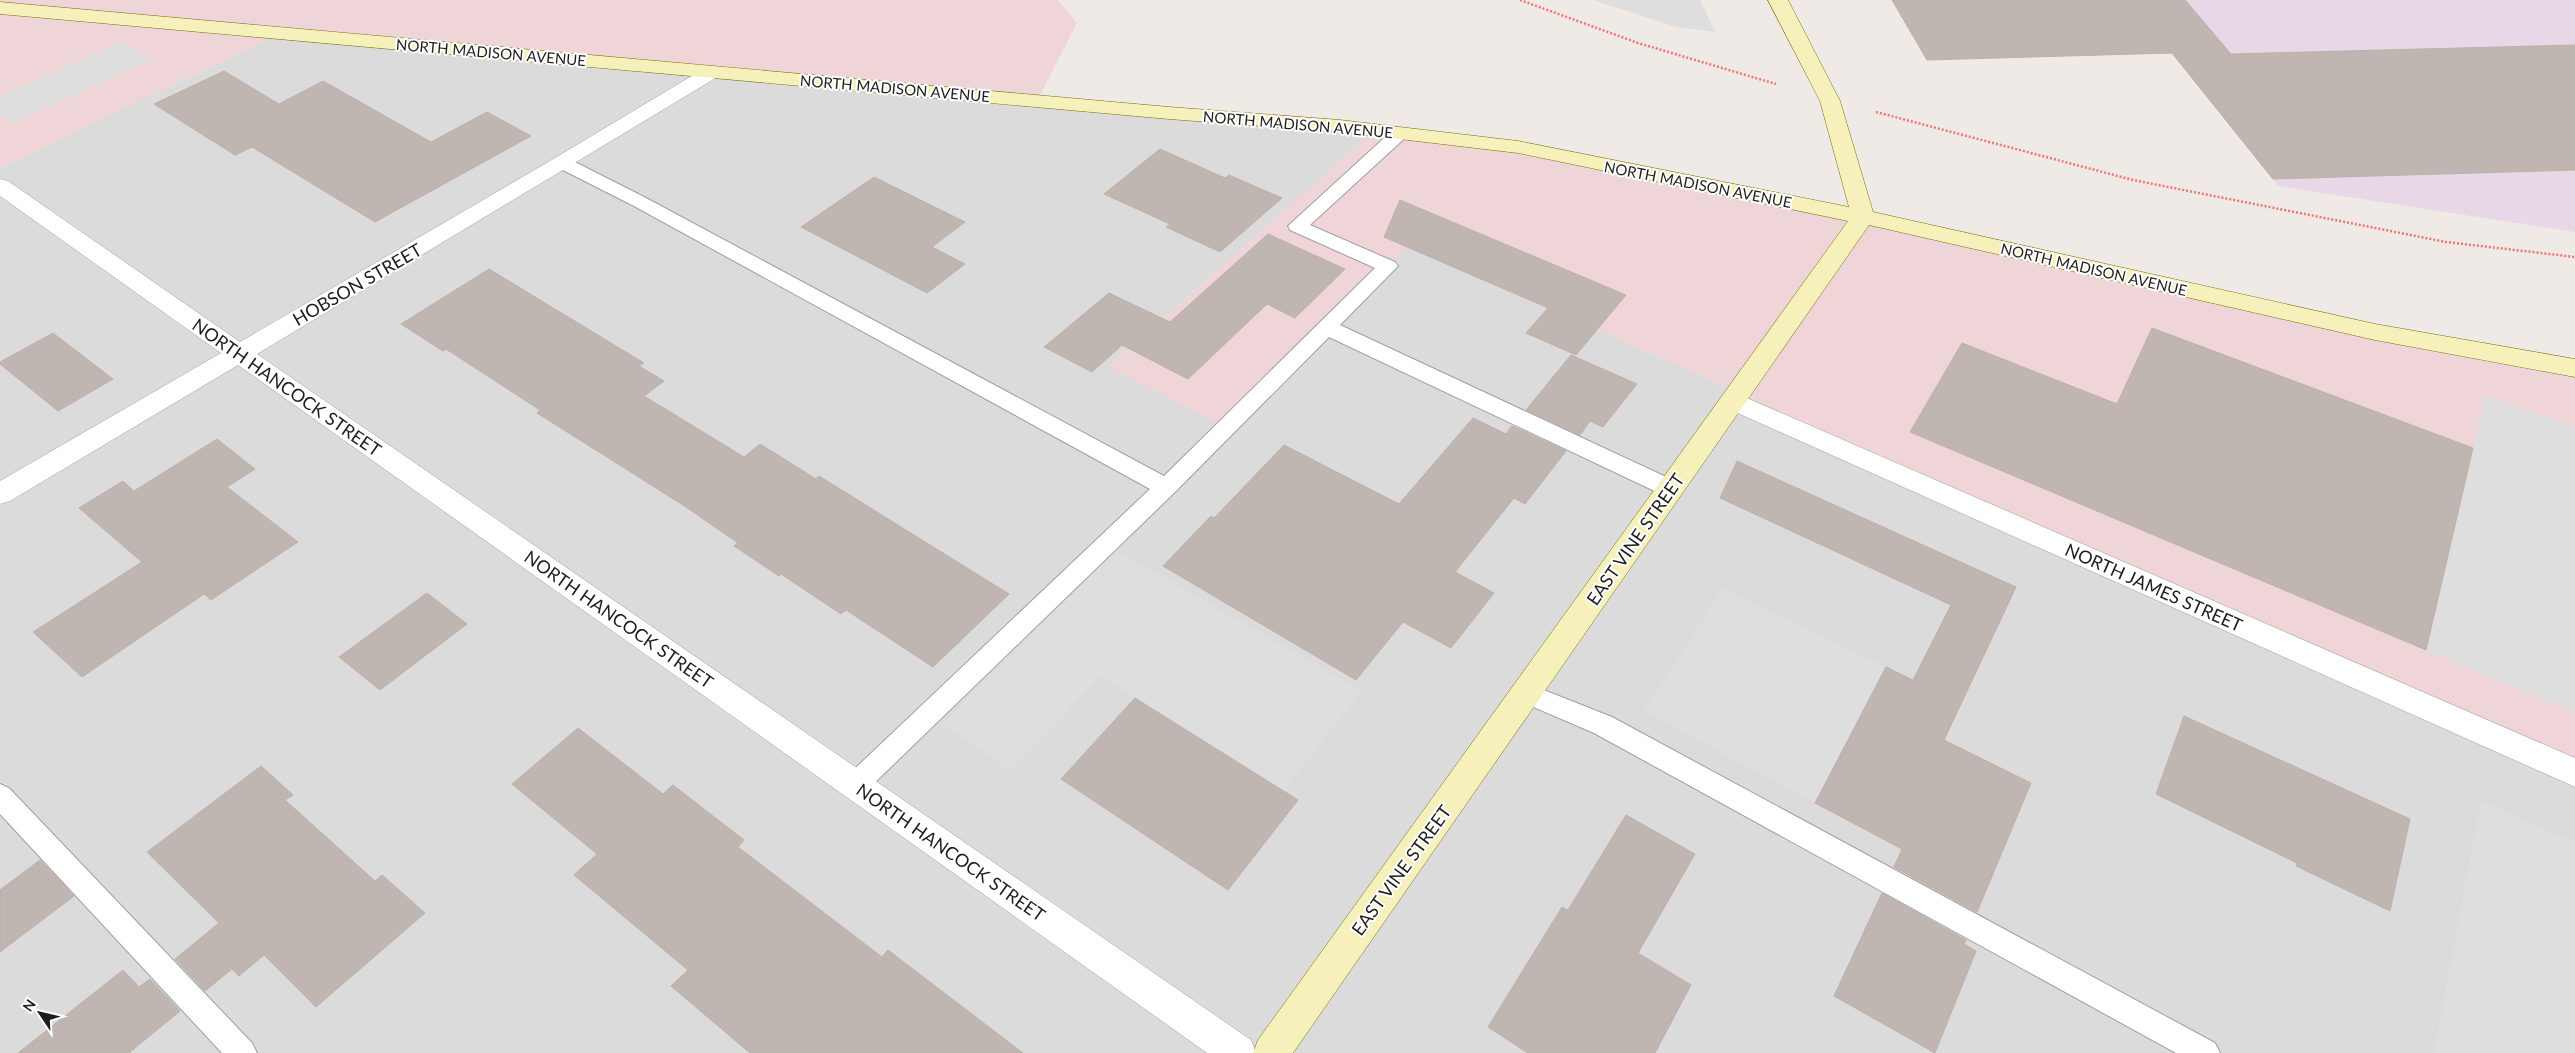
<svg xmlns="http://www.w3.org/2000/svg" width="2575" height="1053" font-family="Lato,sans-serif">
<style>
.residential{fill:#dcdbdb}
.commercial{fill:#efd5d7}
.industrial{fill:#e7d7e7}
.parking{fill:#dedede}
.building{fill:#bfb5b1;stroke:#c0afa8}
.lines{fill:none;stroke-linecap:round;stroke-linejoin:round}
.lane-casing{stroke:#9f9f9f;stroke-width:2}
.street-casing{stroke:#9f9f9f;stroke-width:1}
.secondary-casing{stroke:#716d0a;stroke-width:1}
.path{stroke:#f37277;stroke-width:2.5;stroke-dasharray:2 2;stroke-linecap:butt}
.lane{fill:#fff;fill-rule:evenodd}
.street{fill:#fff;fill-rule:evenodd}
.secondary{fill:#f6f1bb;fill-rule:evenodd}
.labels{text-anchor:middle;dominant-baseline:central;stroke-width:4;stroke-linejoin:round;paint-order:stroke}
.far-street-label{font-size:15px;fill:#1e1e1e;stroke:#fff}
.street-label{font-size:18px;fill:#1e1e1e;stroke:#fff}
</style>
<rect width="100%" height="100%" fill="#efeae5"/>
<path class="residential" d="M281 33 1375 130 1110 366 1408 247 1739 392 2575 773V1053H0V168Z"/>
<g class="commercial">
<path d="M0 0H1058L1077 23 1037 101 281 33 0 168Z"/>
<path d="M1375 130 1518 147 2575 368V773L1733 401 1739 392 1408 247 1226 427 1109 367Z"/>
</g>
<path class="industrial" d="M1892 0H2575V232L2278 186 2172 53 1927 60Z"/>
<g class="parking">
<path d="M1593 0H1700L1715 32 1676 27Z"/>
<path d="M123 41 153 59 11 124 0 116V96Z"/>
<path d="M2486 395 2575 427V713L2426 650Z"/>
<path d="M1116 550 1362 691 1283 791 1100 676 1011 771 942 724Z"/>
<path d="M1723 588 1886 667 1815 803 1644 711Z"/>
<path d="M2481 801 2575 843V1053H2434Z"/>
</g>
<g class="building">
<path d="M1892 0H2185L2231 54 2575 45V170L2273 179 2172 53 1927 60Z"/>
<path d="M224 71 279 104 323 81 431 142 487 112 531 136 375 222 252 147 235 155 154 104Z"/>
<path d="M1160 149 1225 178 1229 175 1282 198 1220 252 1166 227 1170 224 1104 194Z"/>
<path d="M874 177 965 222 932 247 965 264 927 293 801 227Z"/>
<path d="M1400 200 1626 295 1576 355 1526 333 1548 308 1384 237Z"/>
<path d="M1268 234 1345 269 1295 318 1267 304 1188 379 1122 345 1092 372 1044 347 1109 293 1170 322Z"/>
<path d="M489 269 644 363 639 366 664 381 644 396 744 457 760 444 816 479 819 476 1009 594 933 667 846 610 841 614 781 574 779 576 734 546 738 543 683 505 537 413 540 410 446 349 443 351 401 324Z"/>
<path d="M2152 328 2473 448 2426 650 1910 432 1962 343 2117 404Z"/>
<path d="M53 333 113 379 58 411 0 364V362Z"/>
<path d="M1571 355 1637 384 1603 427 1590 421 1580 435 1526 410Z"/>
<path d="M1473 418 1506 434 1512 426 1566 451 1525 504 1514 498 1455 572 1494 593 1451 648 1403 622 1356 680 1163 566 1211 516 1214 518 1284 445 1399 504Z"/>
<path d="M217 439 255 469 227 487 298 542 211 600 204 594 82 677 33 632 142 562 79 508 123 481 134 491Z"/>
<path d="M1737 461 2016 587 1944 740 2031 783 1977 912 1894 867 1902 849 1815 803 1886 667 1913 680 1951 605 1720 498Z"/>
<path d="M427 593 467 624 380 690 339 657Z"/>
<path d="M1135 698 1298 800 1228 890 1061 779Z"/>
<path d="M2184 716 2410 819 2390 911 2296 866 2297 863 2156 794Z"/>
<path d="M578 728 663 794 673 785 744 840 738 847 882 957 888 950 1023 1053H750L671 986 688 970 574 875 597 854 512 784Z"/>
<path d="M261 766 293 795 285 800 375 881 382 875 425 913 316 1007 264 955 239 976 232 969 205 991 175 959 219 923 147 852Z"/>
<path d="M1626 815 1695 854 1638 953 1691 985 1655 1053H1528L1488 1027 1562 907 1568 910Z"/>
<path d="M40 860 74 896 0 952V890Z"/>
<path d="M1882 893 1966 940 1964 944 1976 951 1935 1053 1834 996Z"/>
<path d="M123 970 139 987 150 979 180 1011 129 1053H18Z"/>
</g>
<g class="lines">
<g class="lane-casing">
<g id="lane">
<path d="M1400 128 1406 129 1409 133 1406 137 1310 225 1395 262 1398 266 1340 325 1679 483 1682 489 1679 495 1671 497 1663 495 1329 337 1174 493 864 793 855 796 846 793 842 785 846 777 1150 489 634 206 557 167 554 163 557 159H569L646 198 1164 476 1375 268 1290 230 1288 226 1394 129Z"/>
<path d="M1526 683 1612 717 2215 1043 2220 1053H2176L1594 733 1517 700 1514 693 1517 686Z"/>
<path d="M0 784 9 788 252 1043 257 1053H222L0 814Z"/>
</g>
</g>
<g class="street-casing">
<g id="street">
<path d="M712 66 719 68 722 72 719 76 257 354 1251 1040 1256 1053H1207L238 365 10 501 0 504V481L221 353 0 196V179L8 181 240 342 555 158 705 68Z"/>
<path d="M1733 392 2575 758V787L1724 407 1720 401 1724 395Z"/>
</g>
</g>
<g class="secondary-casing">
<path id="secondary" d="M1768 0H1788L1840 101 1873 212 2375 324 2575 359V377L2375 340 1869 225 1293 1053H1253L1258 1040 1848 221 1518 153 1340 132 1169 119 0 14V2L1169 107 1340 120 1518 141 1849 207 1820 101Z"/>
</g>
<g class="path">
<path d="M1520 0 1638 43 1776 84"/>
<path d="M1876 112 2133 180 2446 242 2575 257"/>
</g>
<use href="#lane" class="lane"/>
<use href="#street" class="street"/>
<use href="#secondary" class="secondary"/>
</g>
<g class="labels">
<g class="far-street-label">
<text transform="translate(491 52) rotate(5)">NORTH MADISON AVENUE</text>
<text transform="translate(895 88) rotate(5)">NORTH MADISON AVENUE</text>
<text transform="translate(1298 124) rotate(5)">NORTH MADISON AVENUE</text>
<text transform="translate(1698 184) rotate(11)">NORTH MADISON AVENUE</text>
<text transform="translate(2094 269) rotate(13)">NORTH MADISON AVENUE</text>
</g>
<g class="street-label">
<text transform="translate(357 284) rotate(-30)">HOBSON STREET</text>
<text transform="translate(287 387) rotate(35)">NORTH HANCOCK STREET</text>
<text transform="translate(1635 539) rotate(-55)">EAST VINE STREET</text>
<text transform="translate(2154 587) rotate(24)">NORTH JAMES STREET</text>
<text transform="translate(619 619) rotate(35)">NORTH HANCOCK STREET</text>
<text transform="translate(951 852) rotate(35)">NORTH HANCOCK STREET</text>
<text transform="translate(1401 870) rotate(-54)">EAST VINE STREET</text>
</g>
</g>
<g transform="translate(40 1013) rotate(305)" stroke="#ffffff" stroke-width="4" paint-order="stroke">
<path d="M0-4L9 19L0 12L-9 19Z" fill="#1e1e1e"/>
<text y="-8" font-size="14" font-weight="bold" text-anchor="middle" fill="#1e1e1e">N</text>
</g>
</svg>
